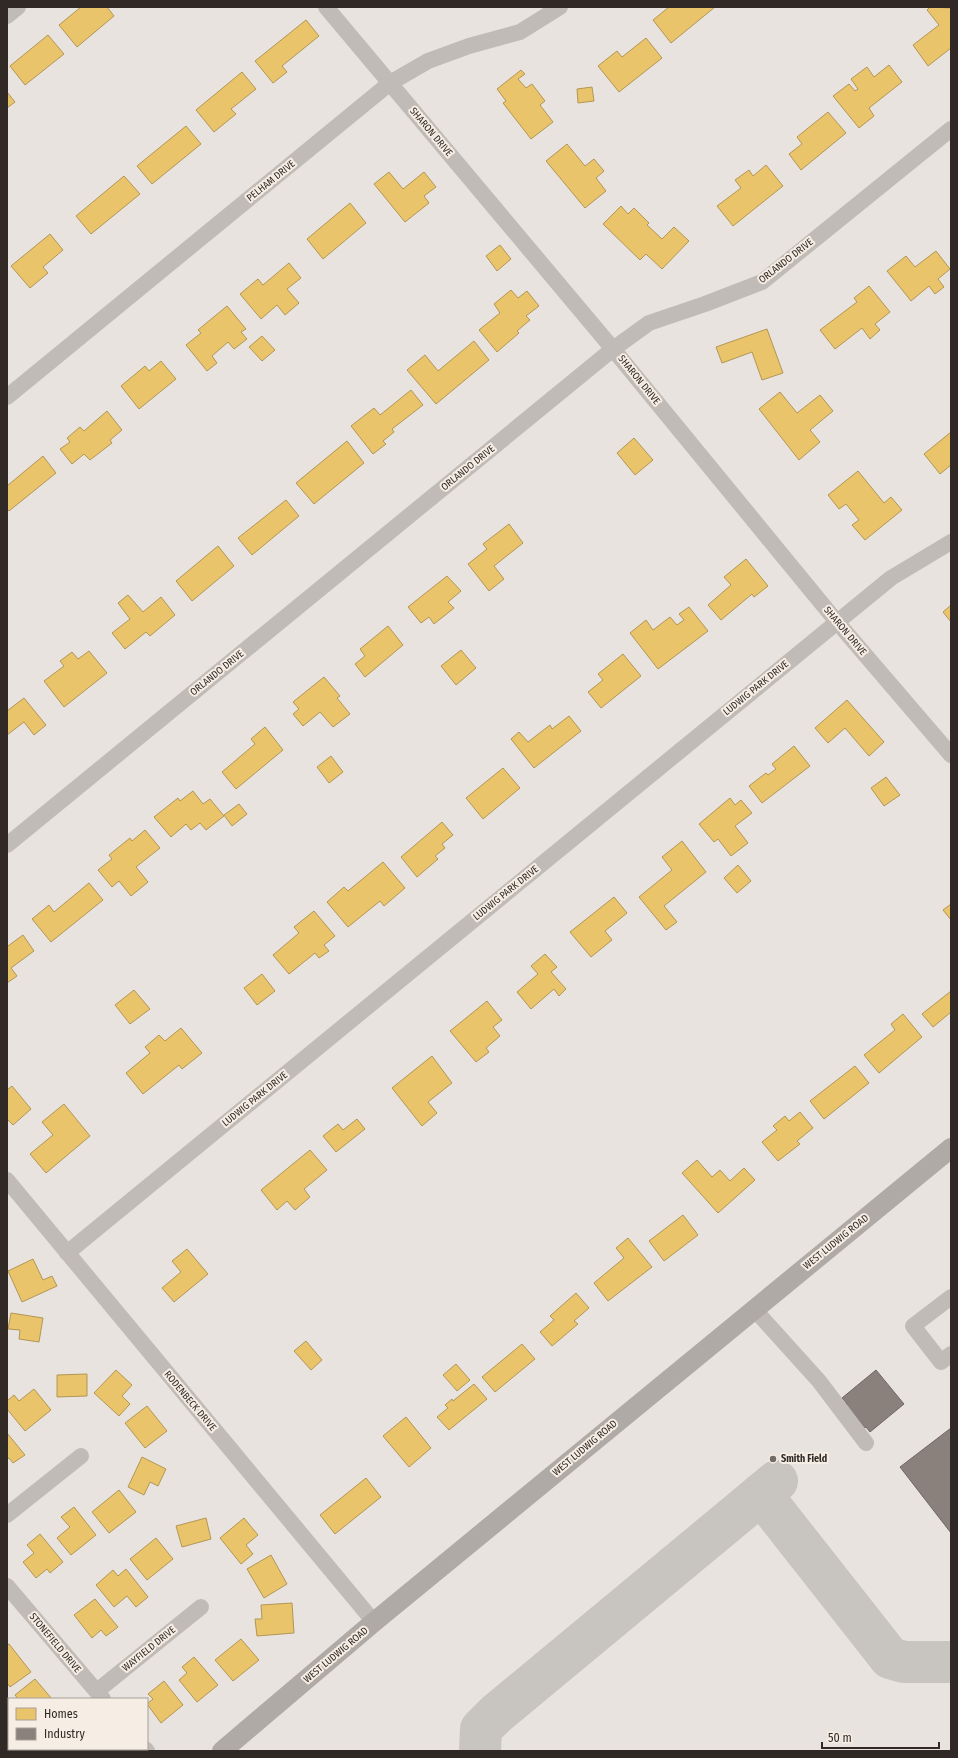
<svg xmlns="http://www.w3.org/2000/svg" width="958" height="1758" font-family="'Fira Sans Condensed',sans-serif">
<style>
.homes{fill:#e9c46a;stroke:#b29656}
.industry{fill:#8a817c;stroke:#6f6762}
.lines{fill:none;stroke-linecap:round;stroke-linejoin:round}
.taxiway{stroke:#c8c4c0;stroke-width:42}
.minor{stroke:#c1bbb7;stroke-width:16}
.major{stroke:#b0aaa6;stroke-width:20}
.poi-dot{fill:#716a66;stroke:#f6ede4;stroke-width:1.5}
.labels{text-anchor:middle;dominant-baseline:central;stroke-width:4;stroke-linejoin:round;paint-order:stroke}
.street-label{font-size:10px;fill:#312926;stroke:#f6ede4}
.poi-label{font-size:10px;font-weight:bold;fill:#312926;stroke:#f6ede4;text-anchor:start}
</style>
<rect width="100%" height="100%" fill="#e8e3de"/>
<g class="homes">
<path d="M81 7H107L114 16 77 47 59 25Z"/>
<path d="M669 7H715L671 43 653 20Z"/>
<path d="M930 7 951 8V48L928 66 913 45 939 25 927 10Z"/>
<path d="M306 20 319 36 282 66 287 72 273 83 255 61Z"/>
<path d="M48 35 64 54 25 85 10 66Z"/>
<path d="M646 38 662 58 619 92 598 66 617 51 622 57Z"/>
<path d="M889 65 902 82 869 108 874 116 859 128 833 96 849 84 855 91 858 89 851 79 867 67 874 77Z"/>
<path d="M521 70 525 74 518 79 526 88 532 84 545 101 540 105 553 122 531 139 503 103 506 101 497 89Z"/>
<path d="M242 72 256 89 231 109 236 114 214 132 196 110Z"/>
<path d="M592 87 594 101 578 103 577 89Z"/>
<path d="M7 92 15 102 7 108Z"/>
<path d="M828 112 846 133 801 170 789 154 802 144 797 137Z"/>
<path d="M186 126 201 144 152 184 137 166Z"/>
<path d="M567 144 585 166 594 159 604 171 596 178 606 191 585 208 546 161Z"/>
<path d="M766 165 783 186 733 226 717 206 741 188 735 180 749 170 753 176Z"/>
<path d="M389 172 403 189 424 172 436 187 424 196 429 203 405 222 374 184Z"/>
<path d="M124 176 140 194 91 234 76 216Z"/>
<path d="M350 203 366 223 323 259 307 239Z"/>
<path d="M621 206 628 214 634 208 649 223 647 225 662 239 674 227 689 241 662 269 646 254 640 260 603 224Z"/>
<path d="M50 234 63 250 43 267 48 273 30 288 11 266Z"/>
<path d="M500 245 511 259 497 271 486 256Z"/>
<path d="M936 251 950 269 938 279 944 287 935 294 929 286 911 301 887 271 906 256 915 267Z"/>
<path d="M289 263 301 278 287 289 299 303 285 315 277 305 261 319 240 294 258 279 263 285Z"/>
<path d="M869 286 890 312 875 324 880 330 870 339 862 328 835 349 820 330 857 302 854 298Z"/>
<path d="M511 290 518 298 527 291 539 306 526 316 530 320 517 331 519 333 497 352 479 330 500 313 494 304Z"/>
<path d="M227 306 246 329 241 332 247 339 234 349 228 342 212 356 217 363 207 371 186 345 201 333 198 330Z"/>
<path d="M767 329 783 373 762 380 752 352 722 363 716 347Z"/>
<path d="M262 336 275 350 262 361 249 347Z"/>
<path d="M474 341 489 360 436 404 407 370 425 355 438 371Z"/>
<path d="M161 361 176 379 139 409 121 386 145 366 149 371Z"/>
<path d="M411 390 423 405 392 429 394 432 383 441 386 444 373 454 351 426 374 408 380 415Z"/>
<path d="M780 392 797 413 820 395 833 411 810 430 820 442 799 460 759 409Z"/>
<path d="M107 411 122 430 110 440 112 443 90 460 84 454 72 464 60 449 70 442 67 438 80 427 84 431Z"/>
<path d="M951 432V465L940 474 924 454Z"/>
<path d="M634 438 653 460 635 475 617 453Z"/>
<path d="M347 441 364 463 314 504 296 483Z"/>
<path d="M43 456 56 473 9 511 7 509V486Z"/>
<path d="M858 471 884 503 891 497 902 510 865 540 852 525 859 520 846 504 839 509 828 495Z"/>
<path d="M286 500 299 516 252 555 238 538Z"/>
<path d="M509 524 523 543 494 566 504 579 489 591 468 564 487 549 483 544Z"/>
<path d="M218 546 234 566 192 601 176 581Z"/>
<path d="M746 559 768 586 754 597 752 594 721 620 708 605 731 585 724 577Z"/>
<path d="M447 576 461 591 448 602 454 608 434 624 429 617 421 623 408 607Z"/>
<path d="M128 595 143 612 161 597 175 615 150 636 146 632 125 649 112 633 130 619 118 603Z"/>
<path d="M951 605V622L943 612Z"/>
<path d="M689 607 708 631 658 669 630 633 646 620 653 630 670 617 677 625 684 620 679 614Z"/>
<path d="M388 626 403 645 365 677 355 664 365 656 360 649Z"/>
<path d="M461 650 476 668 456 685 441 666Z"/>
<path d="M89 651 107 673 64 707 44 681 64 666 60 661 72 652 78 659Z"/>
<path d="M623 654 641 676 601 708 588 692 603 680 598 674Z"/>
<path d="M324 677 340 696 337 698 350 714 333 727 320 712 303 726 293 714 299 709 293 702Z"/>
<path d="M24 698 46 725 34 735 24 722 7 735V711Z"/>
<path d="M847 700 884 742 869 756 845 728 828 743 815 728Z"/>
<path d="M569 716 581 731 534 768 511 739 519 732 528 742 550 725 552 729Z"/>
<path d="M265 727 283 750 236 789 222 772 255 744 251 739Z"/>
<path d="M794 746 810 766 762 803 749 786 766 773 768 775 776 769 772 764Z"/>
<path d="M331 756 343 772 329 783 317 767Z"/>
<path d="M503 768 520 788 483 819 466 798Z"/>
<path d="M886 777 900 795 884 806 871 788Z"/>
<path d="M193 791 203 804 210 799 224 816 206 830 200 823 191 830 186 824 171 837 154 817 178 798 180 801Z"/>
<path d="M730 798 735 805 741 800 752 813 735 826 748 843 731 856 718 839 714 842 699 824Z"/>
<path d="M239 804 247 814 232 826 224 815Z"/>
<path d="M442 822 453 835 442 844 445 848 435 856 438 859 417 877 401 857Z"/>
<path d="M145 830 160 848 136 867 148 882 131 896 119 881 112 887 98 870 112 859 109 855 130 838 132 841Z"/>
<path d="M682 841 706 872 664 906 677 922 666 930 639 897 672 870 662 857Z"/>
<path d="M383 862 405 888 384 906 380 901 348 927 327 902 344 887 348 891Z"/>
<path d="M738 865 751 881 737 893 724 878Z"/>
<path d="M89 883 103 900 51 942 32 919 49 905 54 912Z"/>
<path d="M614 897 627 913 605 931 612 940 591 957 570 932Z"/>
<path d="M951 904V920L943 910Z"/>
<path d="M314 911 335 936 324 945 329 951 319 958 315 953 289 974 273 955 299 933 294 927Z"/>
<path d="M23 935 34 951 11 968 17 976 7 983V945L8 946Z"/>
<path d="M545 954 557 967 551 972 566 989 559 996 554 989 531 1009 517 992 538 974 531 966Z"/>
<path d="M262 974 275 991 257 1005 244 988Z"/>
<path d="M134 990 150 1009 130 1024 115 1005Z"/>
<path d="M951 991V1012L933 1027 922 1014Z"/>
<path d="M487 1001 502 1020 493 1027 500 1036 486 1048 489 1052 476 1062 450 1031Z"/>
<path d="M903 1014 922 1037 879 1073 864 1055 895 1030 891 1024Z"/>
<path d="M181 1028 202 1053 182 1069 179 1065 143 1094 126 1073 150 1053 145 1047 159 1035 165 1041Z"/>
<path d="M432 1056 452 1083 428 1102 437 1113 422 1126 392 1088Z"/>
<path d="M855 1066 869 1083 824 1119 810 1101Z"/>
<path d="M12 1086 31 1109 13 1125 7 1119V1090Z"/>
<path d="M64 1104 90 1136 46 1173 30 1154 53 1135 42 1122Z"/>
<path d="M800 1112 813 1128 797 1141 800 1144 778 1161 762 1142 777 1130 773 1126 785 1116 789 1121Z"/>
<path d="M357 1119 365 1129 336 1152 323 1136 338 1124 343 1130Z"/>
<path d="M310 1150 327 1170 304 1189 310 1197 295 1210 287 1201 277 1210 261 1190Z"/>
<path d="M697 1160 712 1177 720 1170 730 1181 744 1168 755 1180 718 1213 682 1173Z"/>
<path d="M683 1215 698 1235 664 1261 649 1241Z"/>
<path d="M628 1238 652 1267 608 1301 594 1283 624 1258 616 1248Z"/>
<path d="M187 1249 208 1274 174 1302 162 1288 181 1272 172 1261Z"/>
<path d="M33 1259 43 1280 52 1276 57 1286 22 1302 8 1271Z"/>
<path d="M576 1293 589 1308 574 1321 578 1324 552 1346 540 1332 554 1320 550 1316Z"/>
<path d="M11 1313 43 1318 39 1342 19 1339 20 1330 8 1329Z"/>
<path d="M306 1341 322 1360 311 1370 294 1351Z"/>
<path d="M522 1344 535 1359 495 1392 482 1377Z"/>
<path d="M456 1364 470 1380 457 1391 443 1375Z"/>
<path d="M116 1370 132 1385 122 1396 130 1404 119 1416 94 1393Z"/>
<path d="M87 1374V1396L57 1397V1375Z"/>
<path d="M474 1384 487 1399 449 1430 437 1417 448 1408 445 1405 452 1399 453 1401Z"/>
<path d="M34 1389 51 1410 25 1431 7 1409V1401L14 1395 19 1401Z"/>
<path d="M147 1406 167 1431 145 1448 125 1423Z"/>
<path d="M406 1417 431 1448 409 1467 383 1436Z"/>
<path d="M7 1433 25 1455 13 1463 9 1458 7 1459Z"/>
<path d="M142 1457 166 1469 158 1486 150 1482 144 1495 128 1487Z"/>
<path d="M366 1478 381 1497 335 1534 320 1515Z"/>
<path d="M119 1490 136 1512 109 1533 92 1512Z"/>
<path d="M74 1507 96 1535 71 1555 57 1538 70 1527 61 1517Z"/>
<path d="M206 1518 211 1539 182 1547 176 1526Z"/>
<path d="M244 1518 258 1535 246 1545 253 1554 241 1564 220 1538Z"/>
<path d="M40 1534 63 1562 50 1573 47 1569 36 1578 23 1562 34 1553 27 1545Z"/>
<path d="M156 1538 173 1559 147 1580 130 1559Z"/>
<path d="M271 1555 287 1584 264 1598 247 1569Z"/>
<path d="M126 1569 148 1597 136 1607 127 1596 114 1607 96 1585 113 1570 118 1576Z"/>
<path d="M95 1599 118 1627 106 1636 101 1630 92 1638 74 1615Z"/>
<path d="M292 1603 294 1633 257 1636 255 1619H262L261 1605Z"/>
<path d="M241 1639 259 1660 233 1681 215 1660Z"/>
<path d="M9 1644 31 1672 10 1687 7 1683V1645Z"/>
<path d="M194 1657 218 1685 197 1702 179 1680 187 1673 182 1667Z"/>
<path d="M35 1679 52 1699H18L15 1695Z"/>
<path d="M164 1681 183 1705 161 1723 147 1704 153 1699 148 1694Z"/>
</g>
<g class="industry">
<path d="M876 1370 904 1404 870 1432 866 1427 862 1430 843 1407 847 1404 842 1398Z"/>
<path d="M951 1428V1533L900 1467Z"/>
</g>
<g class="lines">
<g class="taxiway">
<path d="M761 1494 890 1658 904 1662H951"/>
<path d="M480 1751 481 1729 496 1714 777 1481"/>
</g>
<g class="minor">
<path d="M326 7 613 349 837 622 951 755"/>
<path d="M7 16 18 7"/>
<path d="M7 397 390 83 428 61 469 46 520 32 560 7"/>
<path d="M7 845 613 349 649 323 705 304 762 282 951 129"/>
<path d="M7 1180 374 1622"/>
<path d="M67 1253 891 578 951 542"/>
<path d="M951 1297 913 1326 941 1362 951 1354"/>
<path d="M754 1309 819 1381 866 1443"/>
<path d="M7 1515 81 1456"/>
<path d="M7 1586 103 1699"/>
<path d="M97 1691 201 1607"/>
<path d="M145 1749 147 1751"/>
</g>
<path class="major" d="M222 1751 374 1622 951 1148"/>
</g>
<circle class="poi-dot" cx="773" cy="1459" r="4"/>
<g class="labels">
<g class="street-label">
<text transform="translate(431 132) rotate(50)">SHARON DRIVE</text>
<text transform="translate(271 181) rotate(-39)">PELHAM DRIVE</text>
<text transform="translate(786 261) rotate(-38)">ORLANDO DRIVE</text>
<text transform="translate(639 380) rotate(51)">SHARON DRIVE</text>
<text transform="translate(468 468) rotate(-39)">ORLANDO DRIVE</text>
<text transform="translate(845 631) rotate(50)">SHARON DRIVE</text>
<text transform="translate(217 673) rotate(-39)">ORLANDO DRIVE</text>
<text transform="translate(756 688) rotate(-39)">LUDWIG PARK DRIVE</text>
<text transform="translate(506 893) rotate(-39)">LUDWIG PARK DRIVE</text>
<text transform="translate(255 1099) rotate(-39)">LUDWIG PARK DRIVE</text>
<text transform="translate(836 1242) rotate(-39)">WEST LUDWIG ROAD</text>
<text transform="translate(190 1401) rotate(50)">RODENBECK DRIVE</text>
<text transform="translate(585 1448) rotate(-40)">WEST LUDWIG ROAD</text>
<text transform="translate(55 1643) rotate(50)">STONEFIELD DRIVE</text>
<text transform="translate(149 1649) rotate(-39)">WAYFIELD DRIVE</text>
<text transform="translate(336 1655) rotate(-40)">WEST LUDWIG ROAD</text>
</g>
<g class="poi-label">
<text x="781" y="1459">Smith Field</text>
</g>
</g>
<rect width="958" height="1758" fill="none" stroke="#312926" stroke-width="16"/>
<rect x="8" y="1698" width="140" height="52" fill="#f6ede4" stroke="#a79f98"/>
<rect x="16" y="1708" width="20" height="12" fill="#e9c46a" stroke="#a79f98"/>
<text x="44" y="1718" font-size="12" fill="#312926">Homes</text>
<rect x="16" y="1728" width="20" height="12" fill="#8a817c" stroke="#a79f98"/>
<text x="44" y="1738" font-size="12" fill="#312926">Industry</text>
<path d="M822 1742v6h117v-6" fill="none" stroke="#312926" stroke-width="2"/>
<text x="828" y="1742" font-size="12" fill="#312926" stroke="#f6ede4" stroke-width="3" paint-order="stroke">50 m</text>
</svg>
